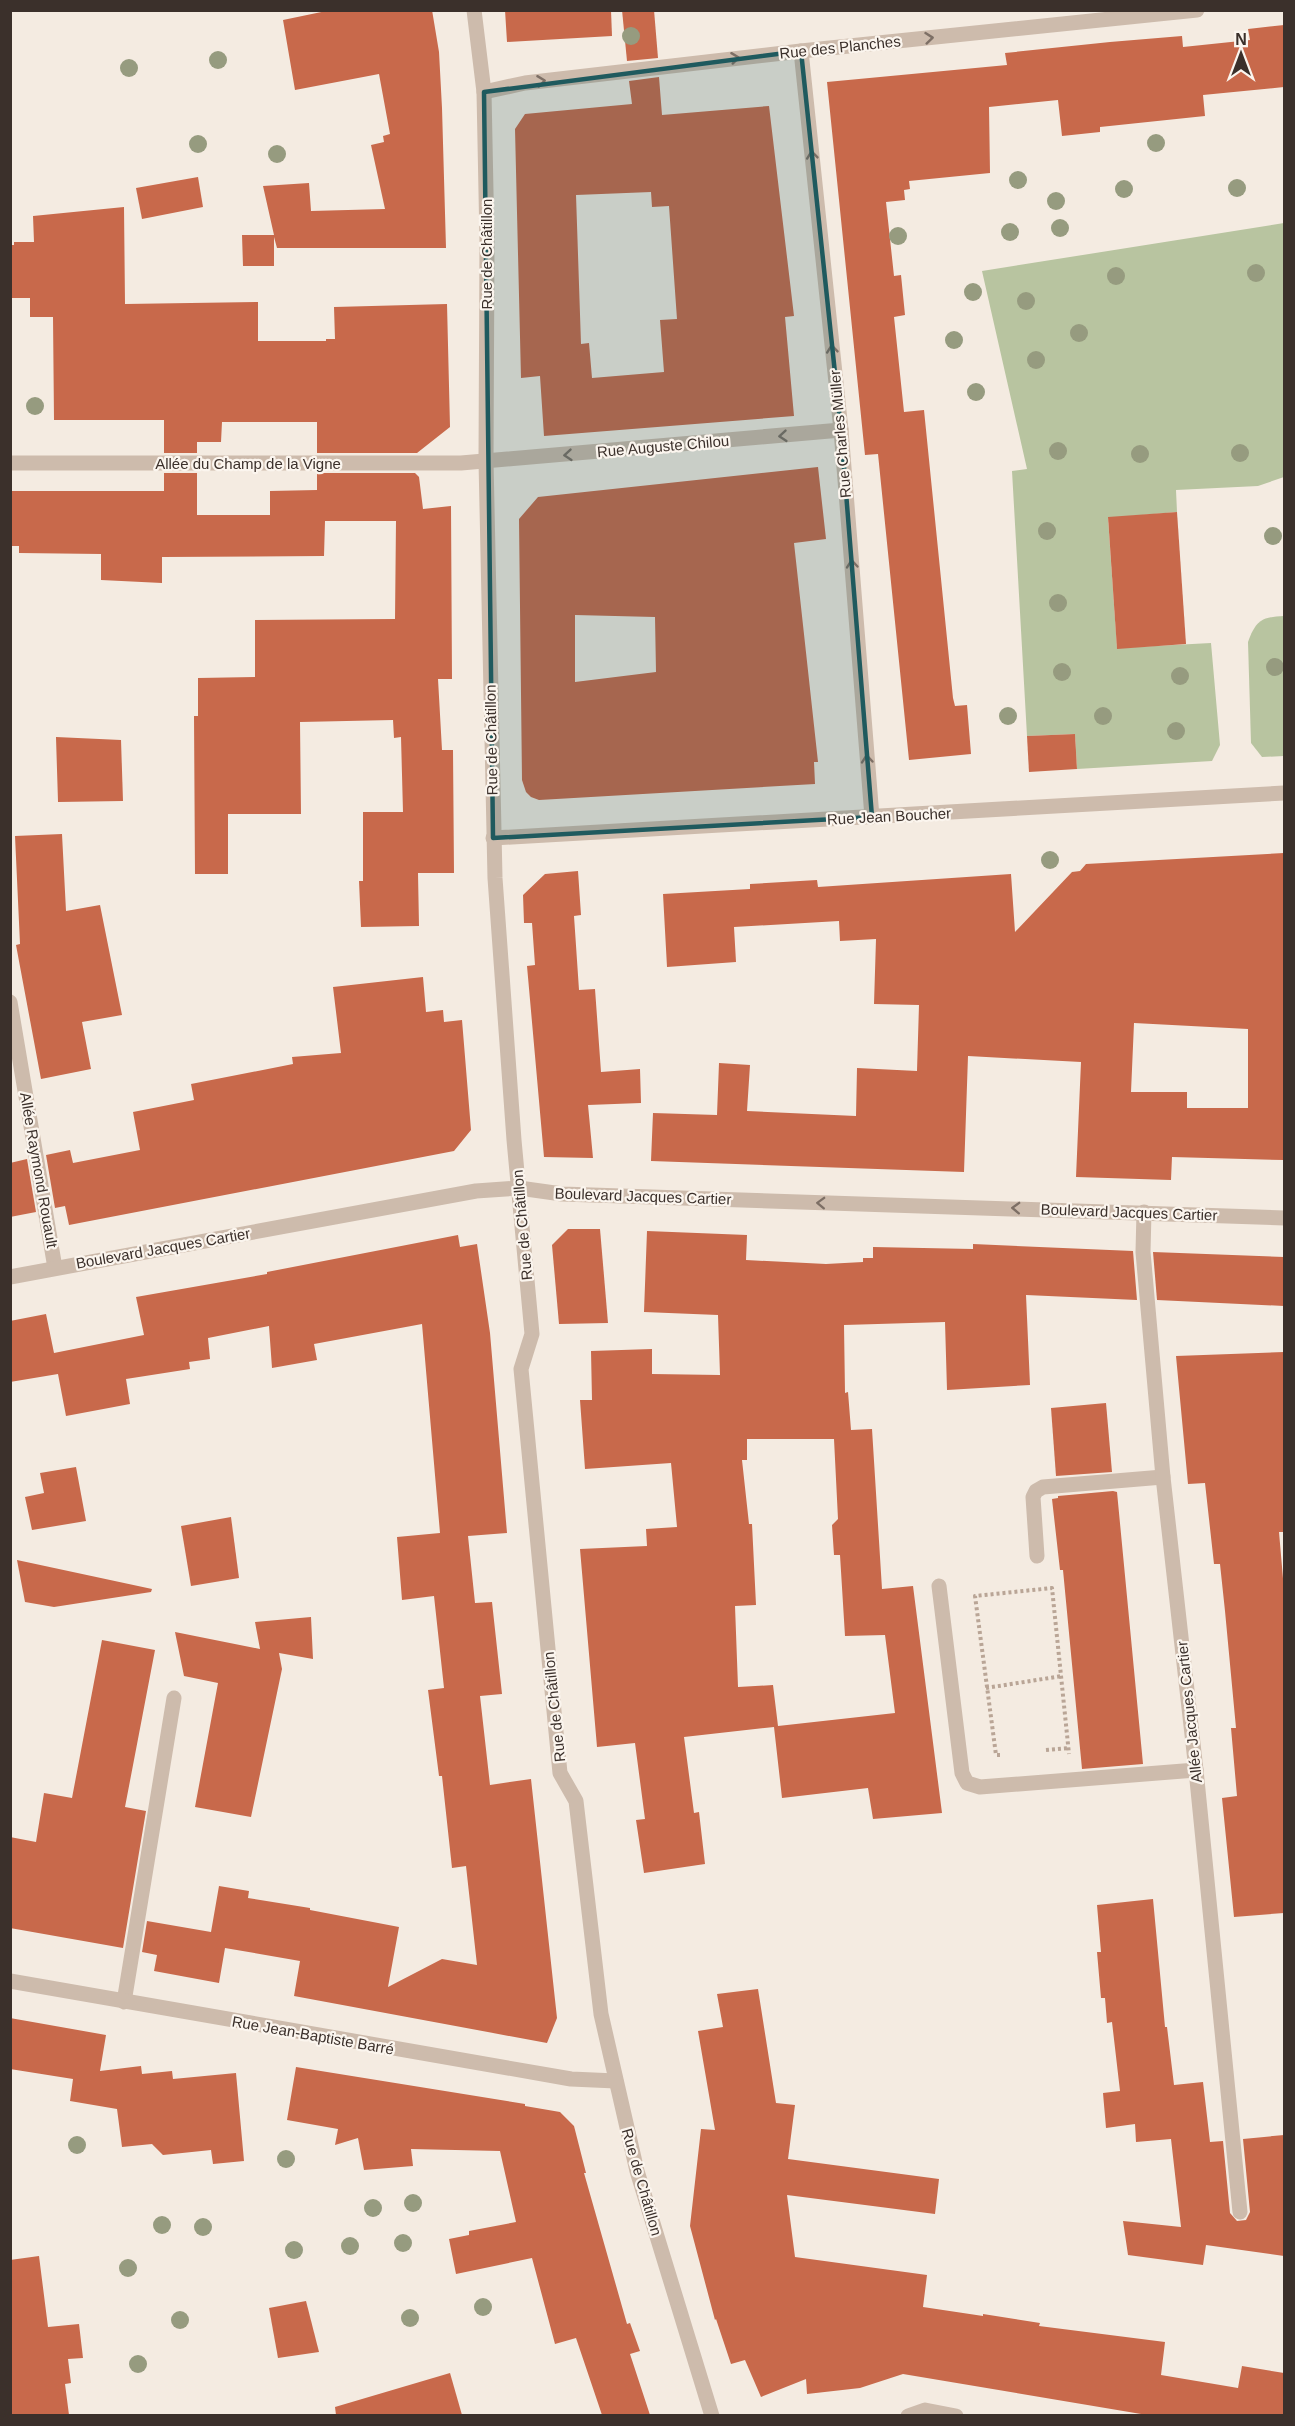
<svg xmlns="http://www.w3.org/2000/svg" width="1295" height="2426" font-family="Helvetica,sans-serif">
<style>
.green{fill:#b8c4a0}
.building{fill:#c8694b;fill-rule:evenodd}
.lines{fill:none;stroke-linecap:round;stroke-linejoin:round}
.path{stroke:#b9a596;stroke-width:4;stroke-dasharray:3 3;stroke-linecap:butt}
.service{stroke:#cdbbac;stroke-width:15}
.minor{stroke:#cdbbac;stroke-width:15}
.tertiary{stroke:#cdbbac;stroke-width:15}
.tree{fill:#969b7f}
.oneway{stroke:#7d6f65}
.marked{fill:#1f5a5e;fill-opacity:0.2;stroke:#1f5a5e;stroke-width:4.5;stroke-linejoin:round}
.labels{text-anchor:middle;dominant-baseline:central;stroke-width:4.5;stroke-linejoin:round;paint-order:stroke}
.street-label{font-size:15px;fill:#3b302b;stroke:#fbf5ee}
</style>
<rect width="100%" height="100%" fill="#f4ebe1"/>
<g class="green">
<path d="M1284 223V477L1258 486 1176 490 1177 512 1108 518 1117 648 1211 643 1220 745 1212 761 1077 769 1075 734 1027 736 1012 471 1027 469 982 271Z"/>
<path d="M1284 616V756L1262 757 1251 743 1248 642C1256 620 1262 617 1284 616Z"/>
</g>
<g class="building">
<path d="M331 10H432L439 52 442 108 446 248H277L274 237V266H243L242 235H274L263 186 309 183 311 211 385 209 371 145 384 142 383 136 390 134 379 74 295 90 283 20Z"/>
<path d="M505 10H611L612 36 507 42Z"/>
<path d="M622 10H654L658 58 627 61Z"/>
<path d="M1284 25V87L1203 95 1205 116 1100 127V132L1062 136 1058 100 989 107 990 173 909 181 910 189 904 190 905 200 886 202 894 276 901 275 905 315 894 317 904 412 924 410 953 698 955 706 967 705 971 754 909 760 878 454 865 455 827 82 1007 65 1005 53 1110 42 1182 36 1183 47 1250 40 1248 29Z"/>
<path d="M659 77 662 115 769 106 794 316 785 317 794 416 544 436 540 376 521 378 515 129 525 114 632 104 629 81ZM651 192 652 207 669 206 677 319 660 320 664 372 592 378 589 343 581 344 576 195Z"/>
<path d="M198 177 203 207 142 219 136 188Z"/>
<path d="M124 207 125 304 258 302V341H326V339H335L334 307 447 304 450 427 417 453H317V422H222L221 442H197V453H164V420H54L53 317H30V298H10V245H14V242H34L33 216Z"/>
<path d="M818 467 826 539 794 543 818 762H814L815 784 539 800 531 797 526 792 522 780 519 519 538 497ZM575 615 655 617 656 672 575 682Z"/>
<path d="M164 473H197V515H270V491L317 490V473H415L419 477 423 509 451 506 452 679H438L442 750H453L454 873H418L419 926 361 927 359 881H363V812H403L401 737 394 738 393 720 300 722 301 814H228V874H195L194 716H198V678L255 677V620L395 619 396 521H325L324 556 162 557V583L101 580V554L19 553V546H10V491H164Z"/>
<path d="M1177 512 1186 644 1117 649 1108 517Z"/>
<path d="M1075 734 1077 769 1029 772 1027 736Z"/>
<path d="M56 737 121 740 123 801 58 802Z"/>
<path d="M62 834 66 911 100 905 122 1015 82 1022 91 1069 41 1079 16 945 20 944 15 836Z"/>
<path d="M1284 853V1160L1172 1157 1171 1180 1076 1177 1081 1062 968 1056 964 1172 651 1161 653 1113 717 1115 719 1063 750 1065 747 1111 856 1116 857 1068 917 1071 919 1005 874 1004 876 939 840 941 839 921 734 927 736 962 667 967 663 894 750 889V884L817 880 818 887 1011 874 1015 932 1072 872 1080 871 1086 864ZM1134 1023 1248 1029V1108H1187V1092H1131Z"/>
<path d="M578 871 581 915 574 916 579 990 595 989 601 1072 640 1069 641 1103 588 1105 593 1158 544 1157 527 966 535 965 532 923H524L523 895 545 874Z"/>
<path d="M423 977 426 1012 443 1010 444 1022 462 1020 471 1130 454 1151 69 1225 65 1206 55 1208 46 1155 70 1150 73 1163 140 1150 133 1112 194 1100 191 1084 293 1064 292 1057 341 1053 333 987Z"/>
<path d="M27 1159 36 1212 10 1217V1163Z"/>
<path d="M568 1229H600L608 1323 559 1324 552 1245Z"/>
<path d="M647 1231 747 1235 746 1260 826 1264 863 1262V1258H873V1247L973 1249V1244L1133 1251 1137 1300 1026 1295 1030 1385 947 1390 945 1322 844 1325 845 1393 848 1392 851 1430 872 1429 882 1589 913 1586 942 1813 873 1819 868 1788 782 1798 774 1727 684 1737 694 1813 699 1812 705 1864 644 1873 636 1820 645 1819 635 1743 597 1747 580 1549 647 1546 646 1529 677 1527 671 1463 585 1469 580 1400H592L591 1351 652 1349V1374L720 1375 718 1315 644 1312ZM747 1439H834L838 1519 832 1525 834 1555H840L845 1636 885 1635 895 1713 778 1726 773 1685 738 1687 735 1606 756 1605 752 1524H749L742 1460H747Z"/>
<path d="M458 1235 460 1247 477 1244 490 1333 507 1533 468 1536 475 1603 492 1602 502 1694 480 1696 490 1785 531 1779 557 2018 547 2043 294 1996 300 1961 225 1948 219 1983 154 1971 157 1955 142 1952 147 1921 211 1932 219 1886 249 1891 248 1898 310 1908V1910L399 1927 388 1987 442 1959 477 1965 466 1866 452 1868 442 1776H439L428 1690 444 1688 434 1596 402 1600 397 1537 440 1533 422 1324 314 1344 317 1360 272 1368 269 1326 208 1338 210 1359 189 1362 190 1369 126 1379 130 1404 66 1416 58 1374 10 1382V1321L46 1314 54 1353 144 1335 136 1297 267 1274V1272Z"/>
<path d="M1153 1252 1284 1257V1306L1157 1300Z"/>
<path d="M1284 1352V1532H1279L1284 1590V1913L1234 1917 1222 1798 1237 1796 1231 1728H1236L1225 1611 1220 1564H1214L1205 1483 1188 1484 1176 1356Z"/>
<path d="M1106 1403 1112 1472 1056 1476 1051 1408Z"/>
<path d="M76 1467 86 1521 32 1530 25 1497 44 1493 40 1473Z"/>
<path d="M1113 1491 1117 1492 1143 1764 1082 1769 1063 1570H1060L1052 1499 1058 1498V1496Z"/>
<path d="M231 1517 239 1578 191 1586 181 1526Z"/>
<path d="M17 1560 152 1589 151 1592 54 1607 25 1602Z"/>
<path d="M311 1617 313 1659 279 1653 282 1669 251 1817 195 1807 218 1683 184 1676 175 1632 260 1649 255 1622Z"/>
<path d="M102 1640 155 1650 125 1807 146 1811 123 1948 10 1928V1837L36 1842 44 1793 72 1798Z"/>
<path d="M1153 1899 1165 2027H1167L1174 2085 1203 2082 1210 2142 1223 2141 1230 2213 1237 2221 1246 2220 1250 2212 1243 2139 1284 2135V2256L1206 2245 1203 2265 1128 2255 1123 2221 1181 2227 1171 2139 1136 2142 1135 2124 1106 2128 1103 2093 1120 2091 1112 2022 1107 2023 1105 1998H1101L1097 1952H1101L1097 1905Z"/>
<path d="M758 1989 776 2103 795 2105 788 2159 939 2179 935 2214 787 2195 795 2257 927 2275 923 2307 983 2316V2314L1040 2323 1039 2326 1165 2342 1161 2375 1238 2388 1242 2366 1284 2373V2415H1147L903 2374 860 2388 807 2394 806 2379 761 2397 745 2360 731 2364 716 2319 715 2320 690 2226 701 2129 715 2130 698 2031 723 2027 717 1994Z"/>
<path d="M10 2018 106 2035 100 2071 141 2066 142 2074 172 2071 173 2079 236 2073 244 2161 213 2164 211 2150 163 2155 152 2144 122 2147 117 2109 70 2101 73 2079 10 2069Z"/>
<path d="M296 2067 525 2104V2106L560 2112 574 2126 586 2173H584L627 2324 630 2323 640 2351 630 2354 650 2415H602L576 2338 555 2344 532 2258 456 2274 449 2239 469 2235V2231L516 2222 500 2151 411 2149 413 2166 364 2170 358 2138 335 2145 338 2129 287 2120Z"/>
<path d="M39 2256 48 2327 79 2324 83 2358 68 2359 71 2383 65 2384 69 2415H10V2260Z"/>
<path d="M306 2301 319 2352 278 2358 269 2308Z"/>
<path d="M450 2373 462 2415H336L335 2407Z"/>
</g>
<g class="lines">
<g class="path">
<path d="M986 1688 1062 1676"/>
<path d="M1046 1750 1069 1748"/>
<path d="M1000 1755H996L975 1596 1052 1588 1069 1754"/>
</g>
<g class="service">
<path d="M1037 1556 1033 1497 1036 1491 1043 1487 1163 1477"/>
<path d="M939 1586 962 1773 967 1783 980 1787 1196 1770"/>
<path d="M124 2002 174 1698"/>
</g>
<g class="minor">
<path d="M801 51 841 430 872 817"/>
<path d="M484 92 525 83 801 51 1197 10"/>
<path d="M10 463H461L841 430"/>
<path d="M493 838 1284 793"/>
<path d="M10 1002 55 1268"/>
<path d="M1144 1212 1143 1252 1163 1477 1196 1770 1240 2212"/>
<path d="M10 1981 571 2079 616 2081"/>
<path d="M908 2416 925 2410 956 2416"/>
</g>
<g class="tertiary">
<path d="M474 10 484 92 487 242 486 461 495 878 514 1140 532 1334 521 1369 560 1773 576 1801 601 2014 637 2171 712 2416"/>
<path d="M10 1277 476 1191 519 1188 562 1194 1284 1218"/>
</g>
</g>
<g class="tree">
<circle cx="631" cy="36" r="9"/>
<circle cx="218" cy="60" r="9"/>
<circle cx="129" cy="68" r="9"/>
<circle cx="1156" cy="143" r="9"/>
<circle cx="198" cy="144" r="9"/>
<circle cx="277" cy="154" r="9"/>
<circle cx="1018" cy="180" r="9"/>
<circle cx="1237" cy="188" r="9"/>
<circle cx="1124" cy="189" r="9"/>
<circle cx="1056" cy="201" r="9"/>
<circle cx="1060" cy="228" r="9"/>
<circle cx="1010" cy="232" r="9"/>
<circle cx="898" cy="236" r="9"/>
<circle cx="1256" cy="273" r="9"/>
<circle cx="1116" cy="276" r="9"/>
<circle cx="973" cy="292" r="9"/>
<circle cx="1026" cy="301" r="9"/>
<circle cx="1079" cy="333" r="9"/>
<circle cx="954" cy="340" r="9"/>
<circle cx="1036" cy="360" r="9"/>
<circle cx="976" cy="392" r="9"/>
<circle cx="35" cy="406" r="9"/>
<circle cx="1058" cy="451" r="9"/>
<circle cx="1240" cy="453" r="9"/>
<circle cx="1140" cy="454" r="9"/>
<circle cx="1047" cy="531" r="9"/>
<circle cx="1273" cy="536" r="9"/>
<circle cx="1058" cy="603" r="9"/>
<circle cx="1275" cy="667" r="9"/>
<circle cx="1062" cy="672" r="9"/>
<circle cx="1180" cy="676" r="9"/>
<circle cx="1008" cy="716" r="9"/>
<circle cx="1103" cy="716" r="9"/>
<circle cx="1176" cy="731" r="9"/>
<circle cx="1050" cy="860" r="9"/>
<circle cx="77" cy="2145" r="9"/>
<circle cx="286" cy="2159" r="9"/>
<circle cx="413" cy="2203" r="9"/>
<circle cx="373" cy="2208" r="9"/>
<circle cx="162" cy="2225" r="9"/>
<circle cx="203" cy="2227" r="9"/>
<circle cx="403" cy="2243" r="9"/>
<circle cx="350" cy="2246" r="9"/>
<circle cx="294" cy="2250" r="9"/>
<circle cx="128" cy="2268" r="9"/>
<circle cx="483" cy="2307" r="9"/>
<circle cx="410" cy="2318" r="9"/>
<circle cx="180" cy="2320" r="9"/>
<circle cx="138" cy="2364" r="9"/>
</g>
<defs><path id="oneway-chevron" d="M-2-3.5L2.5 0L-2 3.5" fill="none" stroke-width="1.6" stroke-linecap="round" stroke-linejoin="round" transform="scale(1.5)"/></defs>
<g class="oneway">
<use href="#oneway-chevron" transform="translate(929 38) rotate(-6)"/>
<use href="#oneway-chevron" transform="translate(735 58) rotate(-7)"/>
<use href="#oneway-chevron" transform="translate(541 81) rotate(-7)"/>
<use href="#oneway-chevron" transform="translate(812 155) rotate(-96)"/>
<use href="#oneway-chevron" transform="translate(832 349) rotate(-96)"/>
<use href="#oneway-chevron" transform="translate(783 436) rotate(175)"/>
<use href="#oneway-chevron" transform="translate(568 455) rotate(175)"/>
<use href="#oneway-chevron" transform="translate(852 564) rotate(-95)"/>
<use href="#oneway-chevron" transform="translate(867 759) rotate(-95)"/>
<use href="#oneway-chevron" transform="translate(821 1203) rotate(-178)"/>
<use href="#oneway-chevron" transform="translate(1016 1208) rotate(-178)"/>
</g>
<path class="marked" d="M801 51 841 430 872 817 493 838 484 92Z"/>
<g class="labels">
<g class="street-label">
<text transform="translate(840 47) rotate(-6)">Rue des Planches</text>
<text transform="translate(486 254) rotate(-90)">Rue de Châtillon</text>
<text transform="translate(840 434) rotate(-95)">Rue Charles Müller</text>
<text transform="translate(663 446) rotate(-5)">Rue Auguste Chilou</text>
<text x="248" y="463">Allée du Champ de la Vigne</text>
<text transform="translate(491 740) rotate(-91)">Rue de Châtillon</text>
<text transform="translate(889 816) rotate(-3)">Rue Jean Boucher</text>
<text transform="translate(39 1170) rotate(80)">Allée Raymond Rouault</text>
<text transform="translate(643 1196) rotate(2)">Boulevard Jacques Cartier</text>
<text transform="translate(1129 1212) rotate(2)">Boulevard Jacques Cartier</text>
<text transform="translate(522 1225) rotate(-95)">Rue de Châtillon</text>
<text transform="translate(163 1248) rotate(-10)">Boulevard Jacques Cartier</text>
<text transform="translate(554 1707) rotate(-96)">Rue de Châtillon</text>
<text transform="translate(1189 1712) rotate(-96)">Allée Jacques Cartier</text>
<text transform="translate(313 2035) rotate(10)">Rue Jean-Baptiste Barré</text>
<text transform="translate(642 2182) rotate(74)">Rue de Châtillon</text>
</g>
</g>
<rect width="1295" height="2426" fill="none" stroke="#3b302b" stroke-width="24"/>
<g transform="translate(1241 54)" stroke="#fbf5ee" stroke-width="4.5" paint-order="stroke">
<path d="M0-4.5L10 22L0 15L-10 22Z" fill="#3b302b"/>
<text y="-9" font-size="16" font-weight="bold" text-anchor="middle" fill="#3b302b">N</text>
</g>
</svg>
